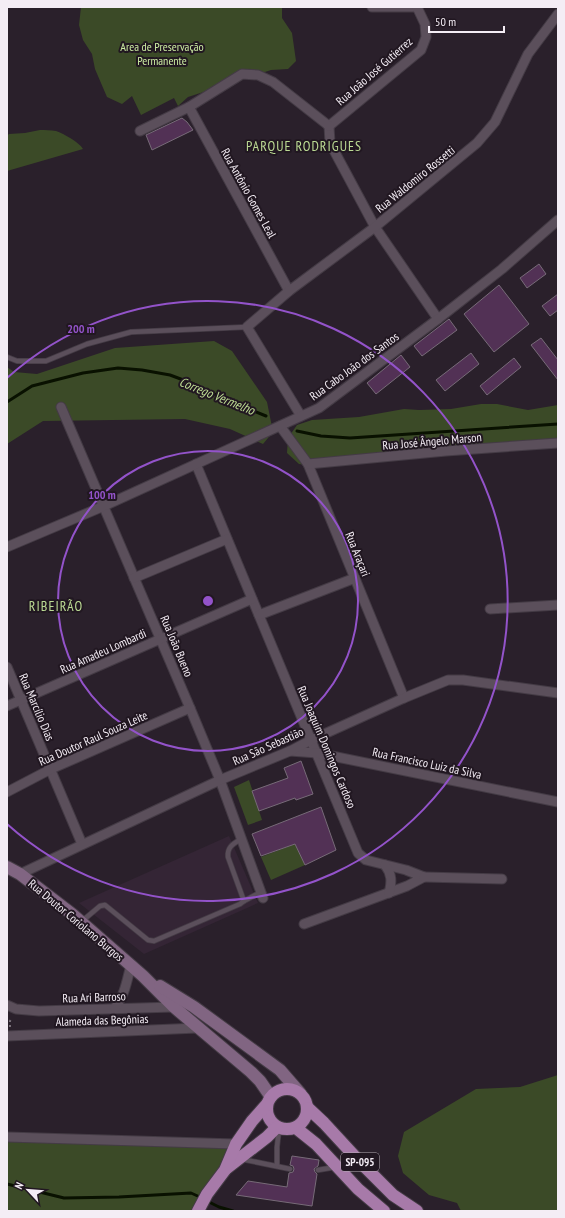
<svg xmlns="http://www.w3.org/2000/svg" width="565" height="1218" font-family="'PT Sans Narrow',sans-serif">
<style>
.built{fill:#342535}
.green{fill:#3b4a27}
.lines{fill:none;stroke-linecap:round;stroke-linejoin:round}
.stream{stroke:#091100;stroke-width:3}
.building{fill:#523155;stroke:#776b78}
.lane-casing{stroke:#443b45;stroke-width:6}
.street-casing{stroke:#443b45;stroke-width:11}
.secondary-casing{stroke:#443b45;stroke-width:14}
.primary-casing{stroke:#443b45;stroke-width:14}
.path{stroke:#79707a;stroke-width:2;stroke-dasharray:2 3;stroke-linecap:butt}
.lane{stroke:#5b4f5b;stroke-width:4.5}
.street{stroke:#5b4f5b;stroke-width:9}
.secondary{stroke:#816582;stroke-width:12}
.primary{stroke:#a77aa9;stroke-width:12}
.ring{fill:none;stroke:#9353ca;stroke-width:2}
.labels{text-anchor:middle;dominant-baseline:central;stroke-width:4;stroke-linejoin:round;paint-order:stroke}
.shield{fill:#211721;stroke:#b5adb5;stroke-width:1}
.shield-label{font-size:11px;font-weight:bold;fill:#f4edf5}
.park-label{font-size:12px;fill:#cdeda3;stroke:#211721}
.street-label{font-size:12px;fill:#f4edf5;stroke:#211721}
.water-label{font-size:13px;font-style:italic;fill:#bedd94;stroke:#211721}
.quarter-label{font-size:14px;letter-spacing:1px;fill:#bcdb94;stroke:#211721}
.centre{fill:#9353ca;stroke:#211721;stroke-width:2}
.ring-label{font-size:12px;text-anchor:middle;font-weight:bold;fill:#9353ca;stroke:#211721;stroke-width:4;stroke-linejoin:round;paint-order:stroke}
</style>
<rect width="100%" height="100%" fill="#2a202b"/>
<path class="built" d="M229 836 258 903 144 954 79 903Z"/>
<g class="green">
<path d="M81 7H282V18L292 33 296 61 288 69 271 70 188 97 178 106 174 98 141 115 132 96 122 104 107 97 95 69 92 54 83 40 79 25Z"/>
<path d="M40 130C45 130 51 130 56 131 64 134 79 142 83 149L7 171V136L9 134 25 133Z"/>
<path d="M214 341 232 351 267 402 273 432 263 444 230 429 185 419 43 421 7 444V367L14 372 37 374 115 348Z"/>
<path d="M481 404H497L528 410 558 405V440L537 443 492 452 456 453 314 466 299 464 287 453 288 438 297 425 312 420 359 417 404 409 419 410 451 409Z"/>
<path d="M249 780 262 820 248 825 234 787Z"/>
<path d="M295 844 305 865 271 880 261 857Z"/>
<path d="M558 1075V1211H461L457 1203 429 1195 403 1173 398 1156 404 1132 476 1089 520 1087Z"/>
<path d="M7 1138 236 1144 202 1211H7Z"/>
</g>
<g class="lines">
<g class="stream">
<path d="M7 402 32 386 83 373 118 368 142 370 170 375 194 384 225 399 266 416"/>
<path d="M297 431 321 436 350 438 558 424"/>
<path d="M7 1184 64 1198 119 1197 191 1193 202 1198"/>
<path d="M207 1201 219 1207 233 1211"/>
</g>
</g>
<g class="building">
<path d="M182 118 187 122 193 130 152 150 146 135Z"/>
<path d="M539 264 546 274 527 288 520 278Z"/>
<path d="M499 285 529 324 494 352 464 314Z"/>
<path d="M558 294V310L550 316 542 306Z"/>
<path d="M449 319 457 330 422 356 414 346Z"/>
<path d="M541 338 558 360V380L531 345Z"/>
<path d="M471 353 479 364 445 391 436 380Z"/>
<path d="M401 355 410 367 376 394 367 383Z"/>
<path d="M514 358 521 367 487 395 480 386Z"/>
<path d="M301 761 313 794 296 800 295 798 259 811 252 791 288 778 284 768Z"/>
<path d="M321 807 336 850 305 865 295 844 261 856 252 834Z"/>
<path d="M292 1156 319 1160 318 1166 314 1169 315 1172 317 1174 312 1206 236 1195 248 1181 287 1187 289 1173 293 1172 294 1169 293 1166 290 1165Z"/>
</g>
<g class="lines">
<g class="lane-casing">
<g id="lane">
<path d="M7 357 17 361H46L87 344 131 332 247 327"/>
<path d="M244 901 261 892"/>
<path d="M81 922 100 906 105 905 148 940 154 941 240 904 244 901 228 857C227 847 233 844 241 839"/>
<path d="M241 1159 290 1169"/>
<path d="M277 1166V1147L279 1129"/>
<path d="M318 1170 336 1167"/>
</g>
</g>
<g class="street-casing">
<g id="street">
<path d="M372 7H417"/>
<path d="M189 107 289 291"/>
<path d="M329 126 330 143 375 227 438 319"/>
<path d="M329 126 421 50 426 37 425 24 417 7"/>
<path d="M140 131 189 107 242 74 258 75 273 82 329 126"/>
<path d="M61 407 190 708 220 780 263 898"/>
<path d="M301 416 247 327 289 291 375 227 477 143 495 122 528 54 558 14"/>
<path d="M280 426 308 464 404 698"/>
<path d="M196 464 358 853 366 860 406 870 424 877 407 886 304 924"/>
<path d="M308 464 446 451 558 443"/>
<path d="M7 547 104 506 319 408 438 319 502 269 558 220"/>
<path d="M134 578 227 539"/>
<path d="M490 609 558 605"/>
<path d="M259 615 355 578"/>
<path d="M7 667 82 844"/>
<path d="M7 706 252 599"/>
<path d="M290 751 317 753 558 802"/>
<path d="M7 792 51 769 190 708"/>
<path d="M385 865C392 874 392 882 389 893"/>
<path d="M20 874 220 780 290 751 311 740 404 698 448 680H463L558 693"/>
<path d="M424 877 502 879"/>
<path d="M7 1005 16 1009 39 1011 174 1007"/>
<path d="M115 1008C125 995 127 980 131 965"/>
<path d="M7 1036 198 1028"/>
<path d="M7 1137 236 1144"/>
</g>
</g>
<g class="secondary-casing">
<g id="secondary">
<path d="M7 867 20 874 72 914 143 976 174 1007 251 1072 260 1081 271 1097"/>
<path d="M160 986 194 1007 280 1070 300 1093"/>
</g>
</g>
<g class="primary-casing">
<g id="primary">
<circle cx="287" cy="1109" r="20"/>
<path d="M308 1108 324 1123 360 1162 393 1195 417 1211"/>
<path d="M296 1128 316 1144 358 1189 384 1211"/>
<path d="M227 1168 267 1137 277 1127"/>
<path d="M198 1211 207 1194 225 1170 236 1144 252 1121 267 1104"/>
</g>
</g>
<path class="path" d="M10 1027V1021L12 1018"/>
<use href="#lane" class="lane"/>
<use href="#street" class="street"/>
<use href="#secondary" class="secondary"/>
<use href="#primary" class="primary"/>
</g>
<g class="ring">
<circle cx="208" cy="601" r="150"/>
<path d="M7 378A300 300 0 1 1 7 824"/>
</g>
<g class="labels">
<rect class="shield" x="341" y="1153" width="38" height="18" rx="3"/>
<g class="shield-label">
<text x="360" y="1162">SP-095</text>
</g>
<g class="park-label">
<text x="162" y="46">Area de Preservação<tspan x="162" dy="14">Permanente</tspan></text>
</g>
<g class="street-label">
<text transform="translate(374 71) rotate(-41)">Rua João José Gutierrez</text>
<text transform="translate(415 179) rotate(-39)">Rua Waldomiro Rossetti</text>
<text transform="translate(249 193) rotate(61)">Rua Antônio Gomes Leal</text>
<text transform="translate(354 366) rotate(-36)">Rua Cabo João dos Santos</text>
<text transform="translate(432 441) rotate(-5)">Rua José Ângelo Marson</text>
<text transform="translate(358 554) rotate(68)">Rua Araçari</text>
<text transform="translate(177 646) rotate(67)">Rua João Bueno</text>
<text transform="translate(103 651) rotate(-24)">Rua Amadeu Lombardi</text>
<text transform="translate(37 707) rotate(67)">Rua Marcílio Dias</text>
<text transform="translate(93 738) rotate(-24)">Rua Doutor Raul Souza Leite</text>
<text transform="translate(268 746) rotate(-24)">Rua São Sebastião</text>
<text transform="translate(327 747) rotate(67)">Rua Joaquim Domingos Cardoso</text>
<text transform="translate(427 763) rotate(12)">Rua Francisco Luiz da Silva</text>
<text transform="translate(76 920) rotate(40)">Rua Doutor Coriolano Burgos</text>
<text transform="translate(94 997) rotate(-2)">Rua Ari Barroso</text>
<text transform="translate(102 1020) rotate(-2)">Alameda das Begônias</text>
</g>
<g class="water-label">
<text transform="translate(217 396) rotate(22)">Corrego Vermelho</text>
</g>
<g class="quarter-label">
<text x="304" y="146">PARQUE RODRIGUES</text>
<text x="56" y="606">RIBEIRÃO</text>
</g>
</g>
<circle cx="208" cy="601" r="6" class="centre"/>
<g class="ring-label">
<text x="81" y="333">200 m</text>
<text x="102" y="499">100 m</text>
</g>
<rect width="565" height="1218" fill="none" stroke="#f4edf5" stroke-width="16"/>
<g transform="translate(28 1190) rotate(296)" stroke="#211721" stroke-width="3" paint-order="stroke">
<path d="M0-3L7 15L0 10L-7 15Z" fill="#f4edf5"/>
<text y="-6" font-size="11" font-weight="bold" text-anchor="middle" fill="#f4edf5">N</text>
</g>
<path d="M429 26v6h75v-6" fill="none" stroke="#f4edf5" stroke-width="2"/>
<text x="435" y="26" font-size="12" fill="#f4edf5" stroke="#211721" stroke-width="3" paint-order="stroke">50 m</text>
</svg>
